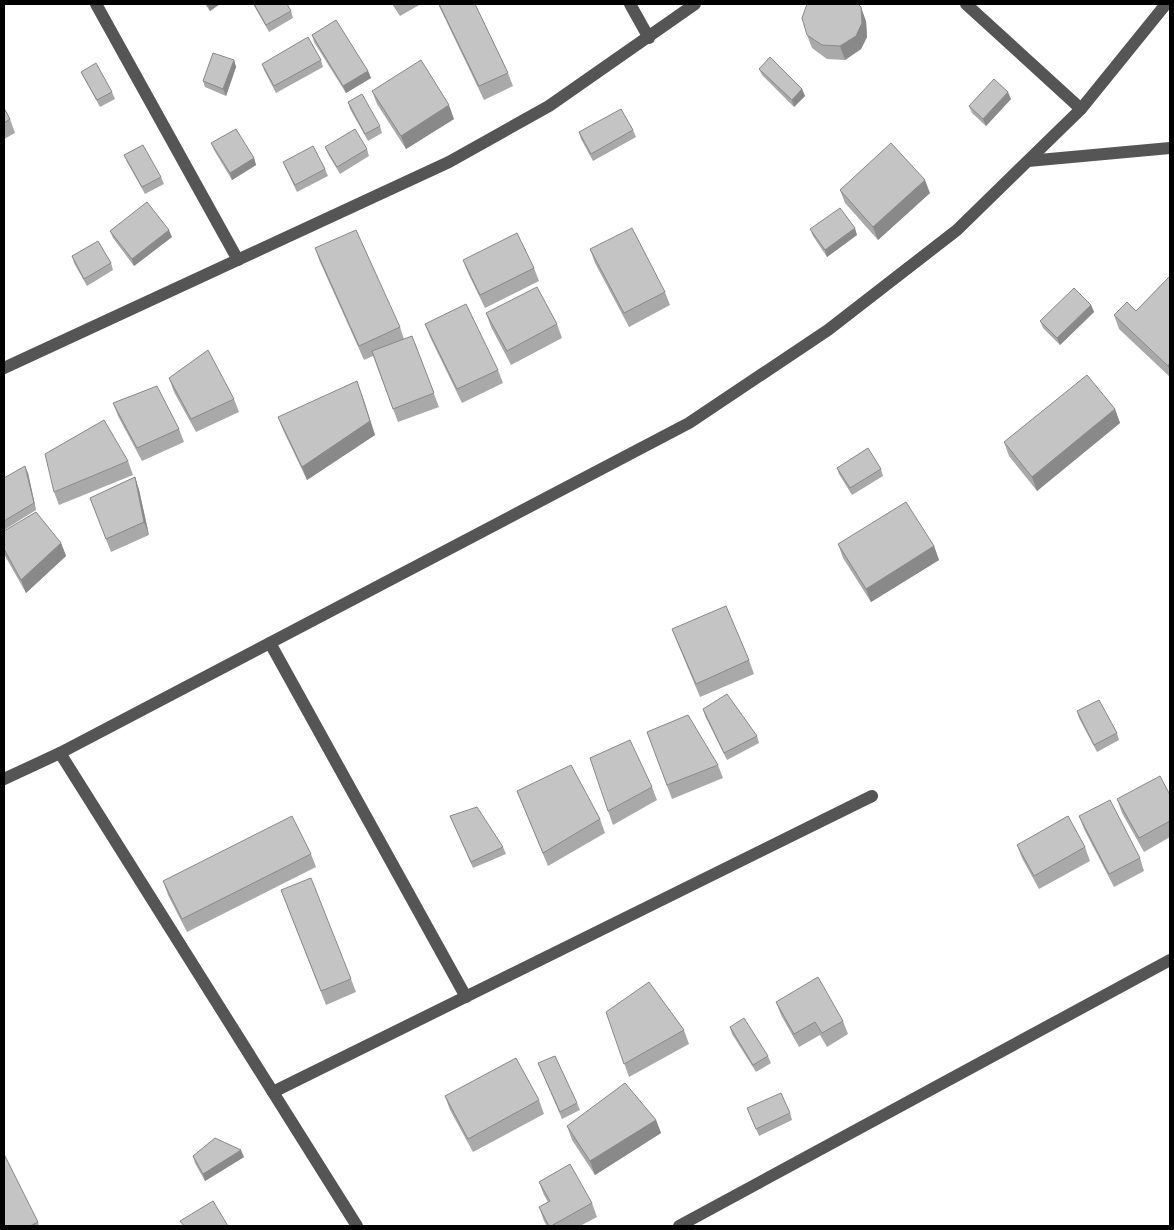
<svg xmlns="http://www.w3.org/2000/svg" width="1174" height="1230" font-family="Quicksand,sans-serif">
<style>
.lines{fill:none;stroke-linecap:round;stroke-linejoin:round}
.minor{stroke:#555;stroke-width:12}
.wall{fill:#a9a9a9}
.shaded-wall{fill:#898989}
.building{fill:#c4c4c4;stroke:#898989}
</style>
<rect width="100%" height="100%" fill="#fff"/>
<g class="lines">
<g class="minor">
<path d="M96 4 238 260"/>
<path d="M630 4 649 38"/>
<path d="M966 4 1081 109"/>
<path d="M1028 161 1170 148"/>
<path d="M4 368 449 162 549 106 695 4"/>
<path d="M270 643 466 997"/>
<path d="M60 753 357 1226"/>
<path d="M4 779 60 753 689 423 828 330 957 230 1081 109 1166 4"/>
<path d="M273 1092 872 796"/>
<path d="M679 1226 1170 960"/>
</g>
</g>
<g class="wall">
<path d="M205 4H220L210 11Z"/>
<path d="M253 4H287L291 11 293 18 269 32Z"/>
<path d="M392 4H421L400 16Z"/>
<path d="M438 4H475L508 73 513 86 484 100Z"/>
<path d="M866 21 867 37 861 49 845 60 827 59 812 48 807 35Z"/>
<path d="M312 35 368 71 371 78 346 93 314 42Z"/>
<path d="M234 60 236 67 226 96 205 87 203 81Z"/>
<path d="M321 60 323 67 276 93 264 70 262 64Z"/>
<path d="M759 69 802 89 805 96 794 107 762 75Z"/>
<path d="M81 72 112 92 115 99 100 107 84 78Z"/>
<path d="M372 91 454 119 406 149 377 104Z"/>
<path d="M1011 99 986 126 972 113 969 106Z"/>
<path d="M348 102 380 126 382 133 368 141 350 109Z"/>
<path d="M4 108 10 119 15 133 4 139Z"/>
<path d="M633 130 636 137 593 161 581 139 579 132Z"/>
<path d="M211 143 254 158 256 165 232 180 214 150Z"/>
<path d="M325 147 367 149 369 156 340 174 328 154Z"/>
<path d="M124 155 161 177 164 184 145 194 127 162Z"/>
<path d="M283 162 325 169 328 176 297 192 286 169Z"/>
<path d="M840 190 930 193 878 240 845 203Z"/>
<path d="M810 229 857 235 827 257 813 236Z"/>
<path d="M110 231 172 237 134 266 113 238Z"/>
<path d="M315 248 400 327 404 339 412 336 439 407 398 422 373 356 364 360 320 262Z"/>
<path d="M590 249 665 292 670 305 629 327 595 263Z"/>
<path d="M72 256 111 263 113 270 87 286 74 263Z"/>
<path d="M463 260 534 268 539 281 485 308 468 273Z"/>
<path d="M1170 276V377L1119 329 1114 315 1136 311Z"/>
<path d="M1091 305 1094 312 1060 345 1043 328 1040 321Z"/>
<path d="M486 313 557 324 562 338 511 365 491 327Z"/>
<path d="M425 324 498 370 503 383 462 403 430 337Z"/>
<path d="M169 378 234 399 239 412 196 432 174 392Z"/>
<path d="M362 394 375 435 307 480 283 430 278 417Z"/>
<path d="M113 403 179 429 184 442 142 461 118 416Z"/>
<path d="M1115 409 1120 423 1037 491 1009 456 1004 442Z"/>
<path d="M128 461 133 475 59 505 54 492Z"/>
<path d="M837 468 881 469 883 476 852 495 839 474Z"/>
<path d="M28 473 36 510 4 530V478Z"/>
<path d="M135 477 139 490 149 535 111 552 90 498Z"/>
<path d="M4 531 61 543 66 556 26 593 4 554Z"/>
<path d="M838 544 934 546 939 560 871 602 843 558Z"/>
<path d="M672 629 749 660 754 674 700 697 677 642Z"/>
<path d="M703 709 757 736 759 743 727 760 705 716Z"/>
<path d="M1077 711 1117 733 1119 740 1097 752 1079 718Z"/>
<path d="M647 732 718 765 723 778 672 799Z"/>
<path d="M652 787 657 800 613 825 608 811Z"/>
<path d="M517 791 600 819 605 833 548 866Z"/>
<path d="M1170 795V837L1144 852 1122 813 1117 799Z"/>
<path d="M450 816 503 847 506 854 473 868Z"/>
<path d="M1079 816 1140 858 1144 871 1114 887 1084 829Z"/>
<path d="M1017 845 1085 847 1090 861 1039 889 1022 858Z"/>
<path d="M311 854 316 867 187 932 168 895 163 881Z"/>
<path d="M281 890 351 979 356 992 326 1005Z"/>
<path d="M776 1002 843 1021 848 1034 827 1047 820 1035 799 1047 781 1015Z"/>
<path d="M606 1012 684 1030 689 1044 629 1077Z"/>
<path d="M730 1027 768 1056 771 1063 756 1072 732 1034Z"/>
<path d="M538 1063 577 1103 580 1110 562 1119Z"/>
<path d="M445 1096 539 1100 544 1114 473 1152 450 1110Z"/>
<path d="M747 1108 790 1113 792 1120 759 1136Z"/>
<path d="M656 1120 661 1133 595 1175 572 1140 567 1126Z"/>
<path d="M193 1156 244 1157 205 1181 195 1163Z"/>
<path d="M539 1182 592 1203 597 1217 580 1226H547L544 1221 539 1207 548 1202 544 1195Z"/>
<path d="M38 1222 39 1226H4Z"/>
</g>
<g class="shaded-wall">
<path d="M207 4H220L210 11Z"/>
<path d="M861 7 866 21 867 37 861 49 845 60 840 46Z"/>
<path d="M234 60 236 67 226 96 223 89Z"/>
<path d="M368 71 371 78 346 93 343 86Z"/>
<path d="M802 89 805 96 794 107 792 100Z"/>
<path d="M1008 92 1011 99 986 126 983 119Z"/>
<path d="M449 105 454 119 406 149 401 136Z"/>
<path d="M254 158 256 165 232 180 230 173Z"/>
<path d="M925 180 930 193 878 240 873 227Z"/>
<path d="M855 228 857 235 827 257 825 250Z"/>
<path d="M169 230 172 237 134 266 132 259Z"/>
<path d="M1091 305 1094 312 1060 345 1057 338Z"/>
<path d="M1170 363V372L1168 366Z"/>
<path d="M357 381 375 435 307 480 302 467Z"/>
<path d="M1115 409 1120 423 1037 491 1032 477Z"/>
<path d="M25 466 28 473 36 510 34 503Z"/>
<path d="M135 477 139 490 149 535 144 522Z"/>
<path d="M61 543 66 556 26 593 21 580Z"/>
<path d="M934 546 939 560 871 602 866 589Z"/>
<path d="M656 1120 661 1133 595 1175 590 1161Z"/>
<path d="M241 1150 244 1157 205 1181 203 1174Z"/>
</g>
<g class="building">
<path d="M254 4H287L291 11 266 25Z"/>
<path d="M439 4H475L508 73 479 86Z"/>
<path d="M807 4H858L861 7 862 23 856 36 840 46 822 45 807 35 802 18Z"/>
<path d="M336 20 368 71 343 86 312 35Z"/>
<path d="M308 37 321 60 274 86 262 64Z"/>
<path d="M213 53 234 60 223 89 203 81Z"/>
<path d="M770 57 802 89 792 100 759 69Z"/>
<path d="M421 60 449 105 401 136 372 91Z"/>
<path d="M96 63 112 92 97 100 81 72Z"/>
<path d="M994 79 1008 92 983 119 969 106Z"/>
<path d="M362 94 380 126 365 134 348 102Z"/>
<path d="M4 108 10 119 4 123Z"/>
<path d="M621 109 633 130 591 154 579 132Z"/>
<path d="M236 129 254 158 230 173 211 143Z"/>
<path d="M355 129 367 149 337 167 325 147Z"/>
<path d="M891 143 925 180 873 227 840 190Z"/>
<path d="M143 145 161 177 142 187 124 155Z"/>
<path d="M313 146 325 169 295 185 283 162Z"/>
<path d="M147 202 169 230 132 259 110 231Z"/>
<path d="M840 208 855 228 825 250 810 229Z"/>
<path d="M632 228 665 292 624 313 590 249Z"/>
<path d="M356 230 400 327 359 346 315 248Z"/>
<path d="M517 233 534 268 480 295 463 260Z"/>
<path d="M98 241 111 263 84 279 72 256Z"/>
<path d="M1170 276V357L1169 358 1170 359V363L1168 366 1114 315 1127 302 1136 311Z"/>
<path d="M537 287 557 324 507 351 486 313Z"/>
<path d="M1074 288 1091 305 1057 338 1040 321Z"/>
<path d="M466 304 498 370 457 389 425 324Z"/>
<path d="M412 336 434 393 393 409 372 351Z"/>
<path d="M208 350 234 399 191 419 169 378Z"/>
<path d="M1087 375 1115 409 1032 477 1004 442Z"/>
<path d="M357 381 370 421 302 467 278 417Z"/>
<path d="M157 386 179 429 137 448 113 403Z"/>
<path d="M104 420 128 461 54 492 45 454Z"/>
<path d="M868 448 881 469 850 488 837 468Z"/>
<path d="M25 466 34 503 4 521V478Z"/>
<path d="M135 477 144 522 106 539 90 498Z"/>
<path d="M906 502 934 546 866 589 838 544Z"/>
<path d="M36 512 61 543 21 580 4 549V531Z"/>
<path d="M726 606 749 660 696 684 672 629Z"/>
<path d="M727 694 757 736 724 753 703 709Z"/>
<path d="M1099 700 1117 733 1094 745 1077 711Z"/>
<path d="M688 715 718 765 667 785 647 732Z"/>
<path d="M630 740 652 787 608 811 590 758Z"/>
<path d="M571 765 600 819 543 853 517 791Z"/>
<path d="M1160 776 1170 795V821L1139 838 1117 799Z"/>
<path d="M1110 800 1140 858 1109 874 1079 816Z"/>
<path d="M477 807 503 847 471 862 450 816Z"/>
<path d="M292 816 311 854 182 919 163 881Z"/>
<path d="M1068 816 1085 847 1034 876 1017 845Z"/>
<path d="M311 878 351 979 321 991 281 890Z"/>
<path d="M818 977 843 1021 822 1033 815 1022 794 1034 776 1002Z"/>
<path d="M649 982 684 1030 624 1064 606 1012Z"/>
<path d="M744 1018 768 1056 753 1065 730 1027Z"/>
<path d="M555 1056 577 1103 560 1112 538 1063Z"/>
<path d="M516 1058 539 1100 468 1139 445 1096Z"/>
<path d="M625 1083 656 1120 590 1161 567 1126Z"/>
<path d="M781 1093 790 1113 756 1129 747 1108Z"/>
<path d="M215 1138 241 1150 203 1174 193 1156Z"/>
<path d="M4 1154 38 1222 30 1226H4Z"/>
<path d="M570 1164 592 1203 551 1226H549L539 1207 550 1201 539 1182Z"/>
<path d="M213 1201 228 1226H184L180 1221Z"/>
</g>
<rect width="1174" height="1230" fill="none" stroke="#000000" stroke-width="10"/>
</svg>
